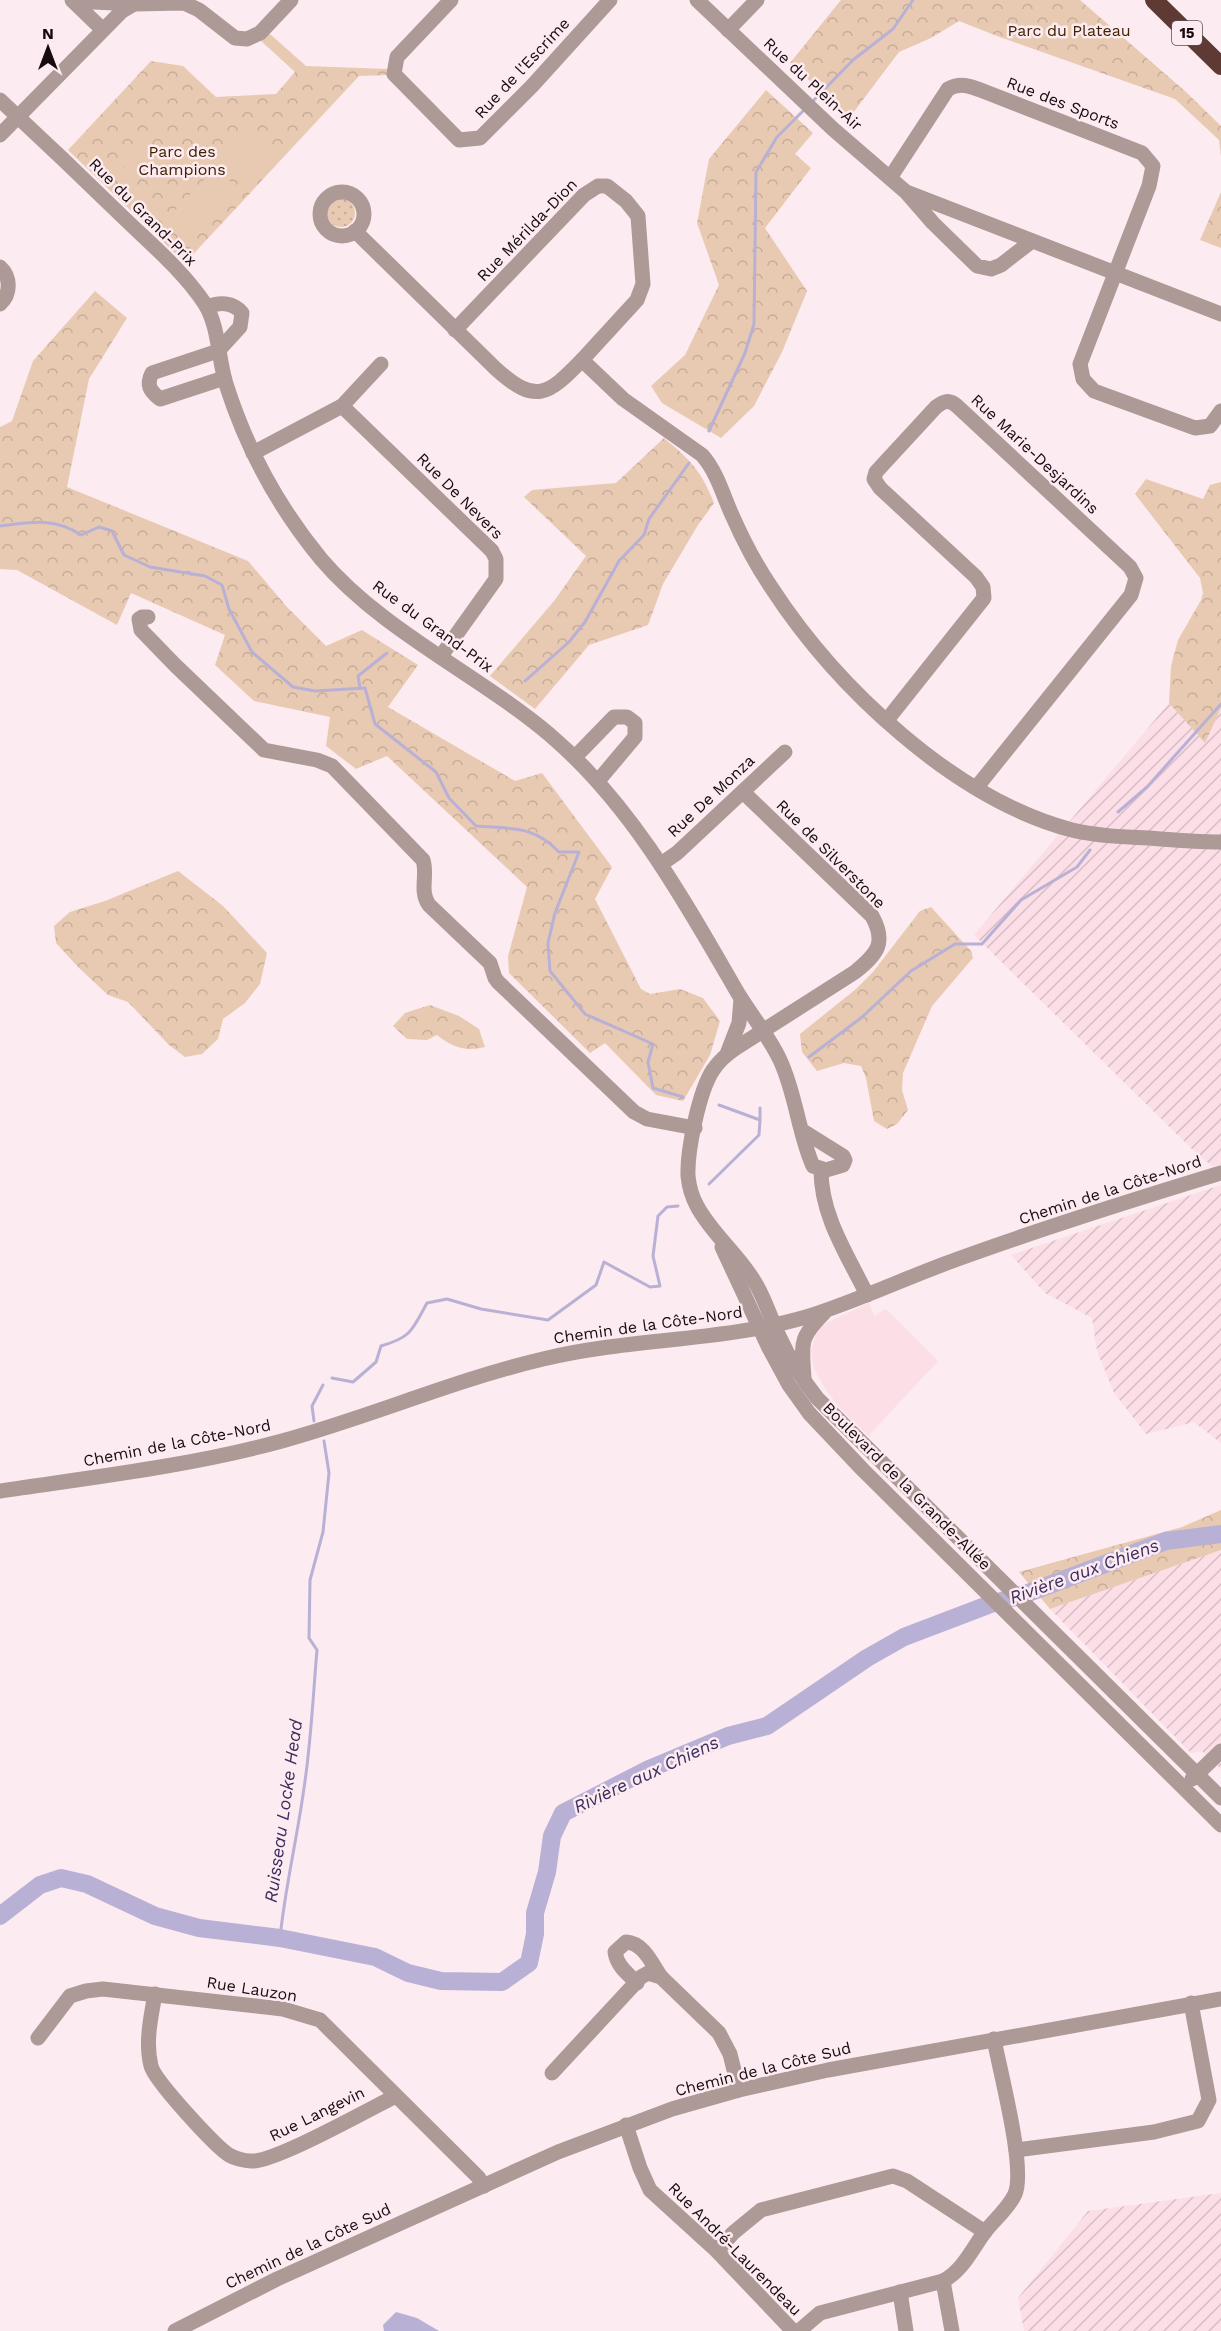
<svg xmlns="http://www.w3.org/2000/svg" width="1221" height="2331" font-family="'Work Sans',sans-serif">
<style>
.built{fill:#fcdee7}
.industrial{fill:url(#industrial-furrows)}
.grass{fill:url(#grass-dots)}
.forest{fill:url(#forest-crowns)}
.pitch{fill:#e8cab3}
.water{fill:#b9b0d5}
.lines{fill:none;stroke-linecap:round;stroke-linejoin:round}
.stream{stroke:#b9b0d5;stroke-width:3}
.river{stroke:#b9b0d5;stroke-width:18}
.minor{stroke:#ad9996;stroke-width:15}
.highway{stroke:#5f3a35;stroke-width:18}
.labels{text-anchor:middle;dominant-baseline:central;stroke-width:5;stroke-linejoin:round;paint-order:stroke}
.shield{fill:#fcebf0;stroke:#5c4e53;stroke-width:1.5}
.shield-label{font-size:15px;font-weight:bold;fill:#180b10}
.park-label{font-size:16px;fill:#412000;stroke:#fcebf0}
.street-label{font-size:16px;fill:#180b10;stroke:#fcebf0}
.water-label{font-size:18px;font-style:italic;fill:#3e2e5f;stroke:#fcebf0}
</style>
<defs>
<pattern id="industrial-furrows" width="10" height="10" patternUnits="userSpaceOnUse" patternTransform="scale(1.5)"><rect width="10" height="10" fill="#fcdee7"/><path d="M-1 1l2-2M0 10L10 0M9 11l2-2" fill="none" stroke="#d7bdc5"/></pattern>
<pattern id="grass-dots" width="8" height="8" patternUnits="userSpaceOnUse" patternTransform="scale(1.5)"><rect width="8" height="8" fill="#e8cab3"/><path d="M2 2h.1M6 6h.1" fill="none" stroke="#c6ac99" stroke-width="1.8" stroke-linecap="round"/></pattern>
<pattern id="forest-crowns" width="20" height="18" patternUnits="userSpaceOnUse" patternTransform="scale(1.5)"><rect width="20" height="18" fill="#e8cab3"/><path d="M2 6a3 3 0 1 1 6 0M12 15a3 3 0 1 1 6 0" fill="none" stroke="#c6ac99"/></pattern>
</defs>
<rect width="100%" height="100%" fill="#fcebf0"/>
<path class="built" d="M869 1303 874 1316 886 1309 938 1361 870 1434V1437L840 1408 826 1390 814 1368 811 1352 815 1336 824 1324Z"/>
<g class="industrial">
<path d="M1169 703 1205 742 1221 708V1164L1213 1167 1194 1151 974 935Z"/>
<path d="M1221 1185V1443L1194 1422 1146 1434 1114 1393 1097 1351 1092 1318 1045 1293 1011 1255Z"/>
<path d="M1221 1550V1769L1202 1751 1191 1753 1050 1609Z"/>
<path d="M1221 2193V2331H1024L1018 2298 1088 2211Z"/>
</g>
<circle class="grass" cx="341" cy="213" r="14"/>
<g class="forest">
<path d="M841 0H1080L1186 92 1221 126V156L1219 140 1175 99 997 36 959 21 931 38 899 52 850 117 790 63Z"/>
<path d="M270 34 306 66 388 69 389 75 359 76 185 263 68 150 151 61 183 66 216 97 276 94 295 72 260 40Z"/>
<path d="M766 90 813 133 795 154 811 168 765 228 807 291 782 352 754 406 721 438 662 403 651 386 685 355 719 285 697 223 709 159Z"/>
<path d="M1221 192V248L1200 240Z"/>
<path d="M95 291 127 318 89 379 67 487 248 561 287 607 326 646 362 630 418 665 388 707 515 781 542 773 612 867 595 899 641 989 650 994 680 989 703 998 720 1021 710 1055 683 1101 656 1095 605 1043 590 1053 509 973 508 956 527 887 387 756 356 769 326 746 330 717 254 701 215 665 225 635 131 593 117 625 17 570 0 569V427L12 421 33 361Z"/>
<path d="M664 438C690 460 701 470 714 503L698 525 663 584 648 625 589 645 535 709 490 676 554 601 586 556 524 497 532 490 616 483Z"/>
<path d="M1146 479 1203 499 1210 485 1221 482V708L1205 743 1169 703 1171 666 1178 640 1201 600 1203 593 1200 578 1135 494Z"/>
<path d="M178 871 223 906 267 953 260 984 245 1003 223 1019 218 1039 202 1054 185 1057 169 1045 128 1002 108 995 79 968 56 943 54 926 70 912 105 901Z"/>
<path d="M931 907 971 951 973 958 932 1006 903 1073 902 1090 908 1110 897 1124 887 1129 874 1121 866 1078 861 1066 844 1063 817 1071 802 1052 800 1034 856 989 873 972 920 911Z"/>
<path d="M430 1005 459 1016 479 1029 485 1047C465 1052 452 1047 437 1035L427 1040 407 1039 393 1026 405 1013Z"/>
<path d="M1221 1510V1550L1050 1609 1019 1572 1182 1527Z"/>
</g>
<g class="pitch">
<path d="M248 128 273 153 262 164 236 140Z"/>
<path d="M232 143 258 168 246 180 221 155Z"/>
<path d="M143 146 157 159 135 183 121 171Z"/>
<path d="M215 168 241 191 189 244 164 222Z"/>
</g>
<path class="water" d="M396 2312 417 2318 439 2331H384L383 2325Z"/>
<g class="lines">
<g class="stream">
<path d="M812 102 853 60 893 29 913 0"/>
<path d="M709 431 745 353 754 324 756 172 777 137 805 109"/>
<path d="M0 526C30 522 55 517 81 535L99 527 112 531 124 555 150 567 205 576 222 585 229 609 252 652 293 687 315 691 365 688 375 724 436 772 449 798 476 826C511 829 533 825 559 852H579L555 913 548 943 550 971 585 1014 653 1044 648 1062 653 1088 683 1097"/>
<path d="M525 681 569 642 585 622 619 561 644 535 649 519 689 463"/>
<path d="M360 688 358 676 387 653"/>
<path d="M1118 812 1147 787 1221 704"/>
<path d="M809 1057 861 1018 911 971 955 944H982L1021 900 1077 867 1090 850"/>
<path d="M760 1108V1120"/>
<path d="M709 1184 759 1135 760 1120 719 1105"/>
<path d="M332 1378 353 1382 376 1362 381 1346C412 1337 412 1330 427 1303L447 1299 481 1309 548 1320 596 1285 604 1262 650 1287 660 1286 653 1256 658 1216 667 1207 678 1206"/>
<path d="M314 1421 312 1406 323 1385"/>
<path d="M280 1938C285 1888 297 1839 304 1788 311 1743 313 1696 317 1650L309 1638 310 1580 323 1532 329 1473 324 1441"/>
</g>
<path class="river" d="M0 1916 40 1885 61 1878 87 1884 155 1916 199 1928 280 1938 375 1957 408 1973 441 1981 502 1982 529 1963 535 1934V1913L547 1872 552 1836 563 1813 649 1769 728 1736 767 1726 867 1658 904 1637 988 1605 1028 1593 1166 1541 1221 1534"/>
<g class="minor">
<path d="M72 0 103 30"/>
<path d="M451 0 397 57 394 74 459 140 480 138 532 86 610 0"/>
<path d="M697 0 833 129 906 192 933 223 977 266 991 269 1001 265 1032 241"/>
<path d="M73 1 134 4"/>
<path d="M728 30 757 0"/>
<path d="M0 100C42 139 84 179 125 219 153 246 183 271 205 304 219 327 218 358 226 384 246 447 279 508 321 559 381 630 479 675 550 735 631 804 684 900 736 990 750 1014 769 1036 780 1060 796 1094 798 1132 813 1166L826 1170 843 1165 845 1160 843 1156 803 1131"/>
<path d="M0 135 122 11 134 4 184 3 199 10 235 38 247 39 260 33 291 0"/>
<path d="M890 178 948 89C960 82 970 86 983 91L1142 153 1153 166 1149 186 1080 364 1083 379 1094 391 1195 428 1210 426 1221 411"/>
<circle cx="342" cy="214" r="22"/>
<path d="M909 193 1221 314"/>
<path d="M355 231 496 369C536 405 548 395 582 360L623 399 702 455C717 472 723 495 732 515 743 540 756 565 771 587 836 687 954 799 1072 830 1097 836 1123 837 1149 838 1173 840 1197 842 1221 842"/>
<path d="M0 267C11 277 11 294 0 304"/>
<path d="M207 307C219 302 233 302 242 313L240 327 218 351 152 373C146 385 150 391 160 399L224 378"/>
<path d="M455 330 584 195 598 186H607L626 201 638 216 643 284 637 300 582 360"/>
<path d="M342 406 492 551 496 559V579L441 656"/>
<path d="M253 453 342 406 381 364"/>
<path d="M148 617H142L139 619 141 630 176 666 264 750 317 760 332 766 423 860C428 875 419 891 429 905L490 963 495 978 498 982 634 1112 647 1119 695 1128"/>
<path d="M887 720 984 598 983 587 976 577 880 488 874 479 876 472 936 407C944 401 949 399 957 406L1130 567 1136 578 1131 595 976 788"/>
<path d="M575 757 614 717H627L635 723V737L598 781"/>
<path d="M743 792 872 916C887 943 877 954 855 972L736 1048C727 1054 719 1061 713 1070 699 1091 687 1151 688 1176 689 1186 692 1197 697 1206 713 1236 741 1256 757 1286 766 1302 771 1319 779 1336 789 1358 802 1379 817 1398L1221 1798"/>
<path d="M661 864 677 853 785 752"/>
<path d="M727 1054 739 1023 741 999"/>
<path d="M821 1170C821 1216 847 1254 867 1295"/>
<path d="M722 1247 769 1348 789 1385 809 1413 863 1470 1221 1825"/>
<path d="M804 1378C802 1344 798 1339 824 1313"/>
<path d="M0 1491C94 1477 190 1466 282 1441 370 1417 454 1380 543 1359 629 1338 720 1342 806 1317 857 1301 905 1278 955 1260 1043 1228 1132 1200 1221 1173"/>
<path d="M1192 1779 1221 1751"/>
<path d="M637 1983C627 1973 617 1966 615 1952L626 1942C644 1943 652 1964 661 1977"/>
<path d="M155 1994C151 2017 145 2042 151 2066 155 2081 215 2146 229 2155 234 2158 244 2161 251 2161 274 2163 369 2109 396 2096"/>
<path d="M38 2038 70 1996 86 1991 103 1989 283 2009 320 2020 478 2177 484 2186"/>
<path d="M552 2073 641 1977 648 1973 661 1977 719 2033 730 2054 739 2090"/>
<path d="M626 2125 640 2168 650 2190 717 2251 793 2331"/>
<path d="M1016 2150 1154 2132 1198 2121 1209 2100 1191 2003"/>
<path d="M717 2251 733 2233 761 2210 893 2176 907 2181 985 2232"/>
<path d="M943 2281 952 2331"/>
<path d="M900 2292 906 2331"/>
<path d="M175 2331 277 2279 558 2152 672 2109 739 2090 828 2070 1221 1999"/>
<path d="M799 2331 820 2313 943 2281C962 2271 971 2251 984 2233 993 2221 1009 2208 1015 2194 1026 2168 1000 2072 994 2039"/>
</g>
<path class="highway" d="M1154 0 1221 66"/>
</g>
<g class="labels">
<rect class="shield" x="1172" y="21" width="30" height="24" rx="4.5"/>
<g class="shield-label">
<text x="1187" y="33">15</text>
</g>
<g class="park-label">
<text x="1069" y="30">Parc du Plateau</text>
<text x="182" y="151">Parc des<tspan x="182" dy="18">Champions</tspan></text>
</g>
<g class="street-label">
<text transform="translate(522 68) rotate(-47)">Rue de l'Escrime</text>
<text transform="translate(813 84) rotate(43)">Rue du Plein-Air</text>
<text transform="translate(1063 103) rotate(21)">Rue des Sports</text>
<text transform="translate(143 212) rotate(45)">Rue du Grand-Prix</text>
<text transform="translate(527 230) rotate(-46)">Rue Mérilda-Dion</text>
<text transform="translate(1035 454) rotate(43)">Rue Marie-Desjardins</text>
<text transform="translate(460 496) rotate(45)">Rue De Nevers</text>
<text transform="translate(433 626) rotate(36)">Rue du Grand-Prix</text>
<text transform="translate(711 796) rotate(-43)">Rue De Monza</text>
<text transform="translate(831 854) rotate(45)">Rue de Silverstone</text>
<text transform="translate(1110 1190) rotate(-18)">Chemin de la Côte-Nord</text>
<text transform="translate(648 1325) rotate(-8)">Chemin de la Côte-Nord</text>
<text transform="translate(177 1443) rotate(-11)">Chemin de la Côte-Nord</text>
<text transform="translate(907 1486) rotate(45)">Boulevard de la Grande-Allée</text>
<text transform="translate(252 1989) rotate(9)">Rue Lauzon</text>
<text transform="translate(763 2069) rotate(-14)">Chemin de la Côte Sud</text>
<text transform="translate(317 2114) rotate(-26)">Rue Langevin</text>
<text transform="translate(308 2246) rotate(-25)">Chemin de la Côte Sud</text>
<text transform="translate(735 2249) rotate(45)">Rue André-Laurendeau</text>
</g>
<g class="water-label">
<text transform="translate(1084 1571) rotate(-20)">Rivière aux Chiens</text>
<text transform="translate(646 1774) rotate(-25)">Rivière aux Chiens</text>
<text transform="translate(283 1811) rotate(-82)">Ruisseau Locke Head</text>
</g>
</g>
<g transform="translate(48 48)" stroke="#fcebf0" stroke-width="4.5" paint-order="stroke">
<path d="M0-4.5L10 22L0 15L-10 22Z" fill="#180b10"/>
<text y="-9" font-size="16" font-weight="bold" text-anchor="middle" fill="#180b10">N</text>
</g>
</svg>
